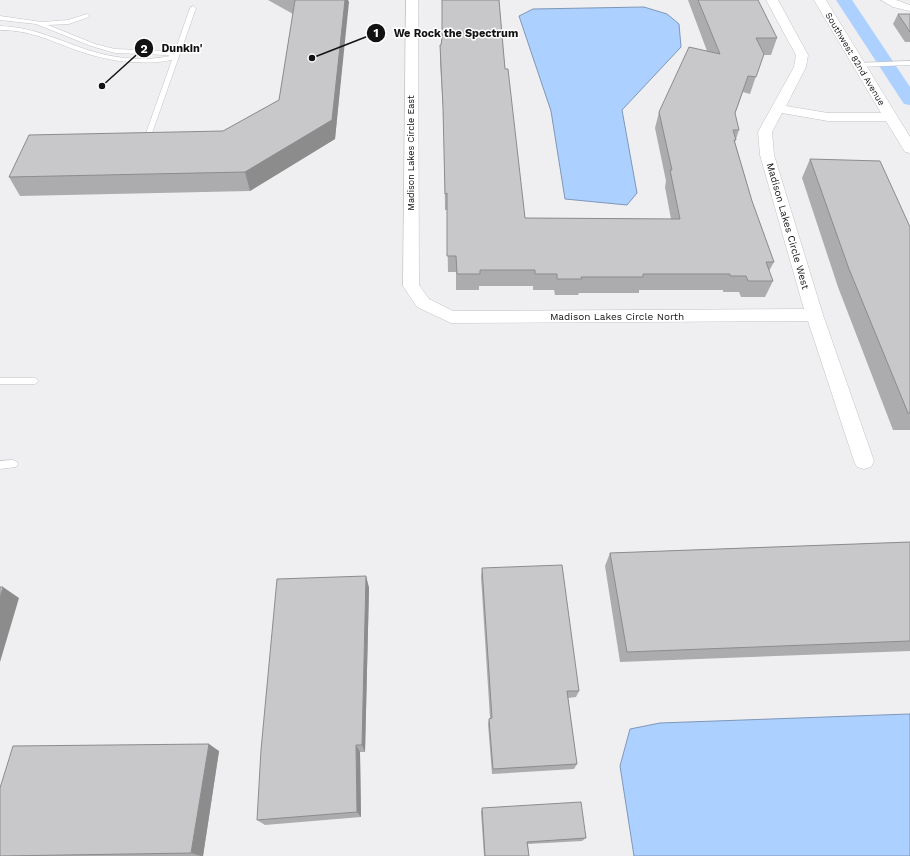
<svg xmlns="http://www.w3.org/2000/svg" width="910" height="856" font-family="'Work Sans',sans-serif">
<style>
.water{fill:#acd0ff;stroke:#7e97b8}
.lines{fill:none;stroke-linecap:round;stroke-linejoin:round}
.canal{fill:#acd0ff;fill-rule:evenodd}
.lane-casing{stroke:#c3c3c5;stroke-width:1}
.street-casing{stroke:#c3c3c5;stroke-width:1}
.lane{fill:#fff;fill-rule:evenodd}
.street{fill:#fff;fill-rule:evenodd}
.wall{fill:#acacae}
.shaded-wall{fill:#8c8c8d}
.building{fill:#c8c8ca;stroke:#8c8c8d}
.labels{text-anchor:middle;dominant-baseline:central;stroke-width:3;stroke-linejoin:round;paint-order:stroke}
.far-street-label{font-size:9px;fill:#121213;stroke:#fff}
.street-label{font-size:10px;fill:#121213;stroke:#fff}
.leader{fill:none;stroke:#121213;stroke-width:1.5}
.callout-dot{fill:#121213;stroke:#fff;stroke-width:1.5}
.mark-label{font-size:12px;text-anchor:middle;font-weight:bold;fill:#fff}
.callout-label{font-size:11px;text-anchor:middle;font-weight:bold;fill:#121213;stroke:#fff;stroke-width:3;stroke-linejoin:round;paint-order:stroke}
</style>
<rect width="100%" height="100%" fill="#efeff1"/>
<g class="water">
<path d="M644 7 667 14 679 24 681 47 622 110 637 193 627 205 565 199 551 111 519 16 533 9Z"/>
<path d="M909 714H910V856H634L620 766 630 729 660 723Z"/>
</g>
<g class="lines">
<path class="canal" d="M836 0H852L910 87V105L904 104Z"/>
<g class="lane-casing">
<g id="lane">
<path d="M193 6 196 8 151 136 148 138 145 136 172 60C140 66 106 61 76 50 49 40 29 30 0 30V26C32 27 53 38 82 48 110 58 141 62 170 56L167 55 115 53 91 46 36 24 0 20V16L42 22 68 20 87 14 89 15V17L69 24 48 25 95 44 115 49 168 51 174 54 190 8Z"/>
<path d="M910 61V65L858 67 855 65 858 63Z"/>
<path d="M0 378H35L39 381 35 384H0Z"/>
<path d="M13 460 16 461 18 464 16 467 0 469V461Z"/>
</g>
</g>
<g class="street-casing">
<g id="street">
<path d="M406 0H418L419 285 429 299 453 311 804 309 760 155 758 132 794 67 796 55 766 0H778L808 55 806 67 786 106 828 113H881L814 0H826L910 137V153L905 152 886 121H828L782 113 772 132 774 155 823 315 874 461 871 467 864 469 857 467 854 461 808 321 451 323 417 307 403 286Z"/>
<path d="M881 0H896L910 5V11L893 7Z"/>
</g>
</g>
<use href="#lane" class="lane"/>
<use href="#street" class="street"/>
</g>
<g class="wall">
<path d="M268 0H348L335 139 250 191 20 196 9 177 223 131 279 100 293 14Z"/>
<path d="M442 0H505H499L505 69 525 218 671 219 665 187 666 181 655 128 659 112 707 51 688 0H758L777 38 771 55H763L750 94 743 92 735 114 739 130 735 142 752 201 774 262 769 271 773 281 765 297H741L739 292H723V290H639V293H579L578 295H555L554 290H533V286H479V290H456V272H448L447 210H445L444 124 440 62V45H441L442 38Z"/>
<path d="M898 14H910V42H905L893 24Z"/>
<path d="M810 159 910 227V430H893L838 287 802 178Z"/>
<path d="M910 542V651L620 662 605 566 610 553Z"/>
<path d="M482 568 579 691 576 697 568 698 577 764 574 769 492 774 488 724 489 719 490 718 481 577Z"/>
<path d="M366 576 369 588 365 752H360L361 817 265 825 257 820Z"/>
<path d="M219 751 203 856H0Z"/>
<path d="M482 808 586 838 582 841 528 844 529 856H484L481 812Z"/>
</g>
<g class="shaded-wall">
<path d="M345 0H348L349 2 335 139 250 191 245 172Z"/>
<path d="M366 576 369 588 365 752 362 745Z"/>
<path d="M3 587 19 598 0 662V598Z"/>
<path d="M209 744 219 751 203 856H201L191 853Z"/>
<path d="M356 745 360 752 361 817 357 812Z"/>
</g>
<g class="building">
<path d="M295 0H345L332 120 245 172 9 177 29 135 223 131 279 100Z"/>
<path d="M442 0H499L505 69H508L525 218 680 219 670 170H672L659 112 689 47 720 54 698 0H758L777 38H756L764 54 756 77 748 76 735 113 739 130H733L736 140H734L752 201 774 262H766L773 281H748L746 276H730V274H643V277H581L582 279H557V274H535V270H480V274H457L456 256H447V193L445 194 443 108 440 45H441L442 38Z"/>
<path d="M898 14H910V32Z"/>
<path d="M810 159 880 161 910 227V413H908L849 269Z"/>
<path d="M910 542V641L627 652 610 553Z"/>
<path d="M562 565 579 691H567L577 764 493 769 489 719 492 718 482 568Z"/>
<path d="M366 576 362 745H356L357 812 257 820 261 750 277 579Z"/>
<path d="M0 587H3L0 598Z"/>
<path d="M209 744 191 853 0 856V788L13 746Z"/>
<path d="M581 802 586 838 527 842 529 856H485L482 808Z"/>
</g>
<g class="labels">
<g class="far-street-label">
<text transform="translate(855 59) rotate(59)">Southwest 82nd Avenue</text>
<text transform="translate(411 153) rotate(-90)">Madison Lakes Circle East</text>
</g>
<g class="street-label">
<text transform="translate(788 226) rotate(74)">Madison Lakes Circle West</text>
<text x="617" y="316">Madison Lakes Circle North</text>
</g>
</g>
<path class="leader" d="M312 58L376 33M102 86L144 48"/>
<g class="callout-dot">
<circle cx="312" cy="58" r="4"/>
<circle cx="102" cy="86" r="4"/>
<circle cx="376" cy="33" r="10"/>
<circle cx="144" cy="48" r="10"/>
</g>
<g class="mark-label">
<text x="376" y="37">1</text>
<text x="144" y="53">2</text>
</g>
<g class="callout-label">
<text x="456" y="37">We Rock the Spectrum</text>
<text x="182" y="52">Dunkin'</text>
</g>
</svg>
